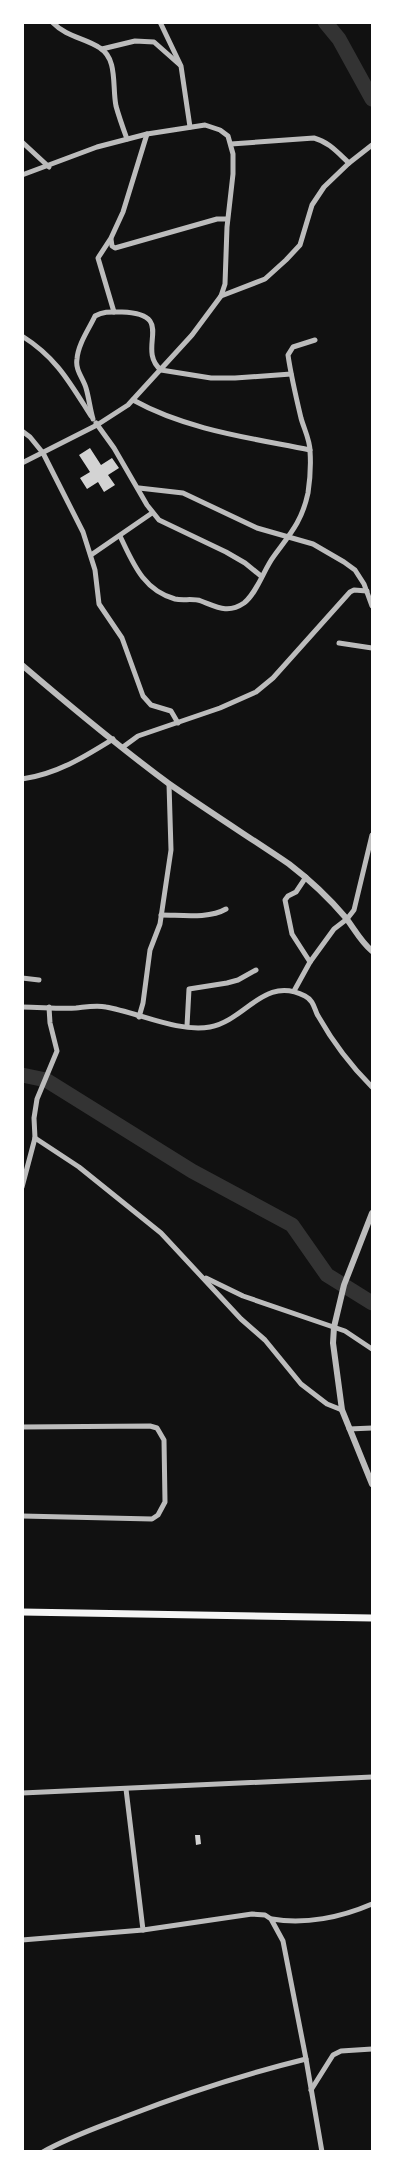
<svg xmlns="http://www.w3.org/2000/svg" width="395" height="2174" font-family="Karla,sans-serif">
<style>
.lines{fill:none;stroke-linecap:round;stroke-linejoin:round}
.river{stroke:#333;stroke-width:15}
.building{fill:#d3d3d3}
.minor{stroke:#bcbcbc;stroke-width:5}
.tertiary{stroke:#bcbcbc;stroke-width:6}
.secondary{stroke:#f5f5f5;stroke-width:7}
</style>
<rect width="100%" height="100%" fill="#111"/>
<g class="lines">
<g class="river">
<path d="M325 22 339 39 372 99"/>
<path d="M22 1075 46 1080 192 1171 292 1225 327 1275 372 1303"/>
</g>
</g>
<g class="building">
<path d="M90 448 101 465 112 458 119 468 108 475 115 485 104 492 98 482 87 489 80 478 90 472 79 455Z"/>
<path d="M195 1835H200L201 1844 196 1845Z"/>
</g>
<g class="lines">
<g class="minor">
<path d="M52 22C68 38 83 37 100 48 118 59 112 87 116 106 119 117 123 128 127 139"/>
<path d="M160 22 181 66 190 127"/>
<path d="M102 49 135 41 154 42 180 65"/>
<path d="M22 142 49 167"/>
<path d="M231 144 314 138C329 142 338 153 349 163"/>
<path d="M22 175 97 147 147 134 205 125 220 130 228 136 233 154V174L227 227 225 284 221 296"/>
<path d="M111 239 112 246 115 248 217 219H227"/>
<path d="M114 312 98 258 111 238 123 212 147 134"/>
<path d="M22 336C57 358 70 383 91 416"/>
<path d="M133 400C187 430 251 438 310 450"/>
<path d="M93 419C90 409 89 398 86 388 83 378 75 370 77 359 78 344 89 329 95 316 104 311 112 312 122 312 178 314 135 348 161 370L211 378H235L291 374"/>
<path d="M96 423 114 448 147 505 159 520 226 552 245 563 261 576"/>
<path d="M22 431 30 437 43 453 83 532 95 570 99 604 122 638 143 696 151 705 171 711 178 723"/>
<path d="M22 463 97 425 128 405 192 335 221 296 265 279 286 260 300 245 312 205 324 187 349 163 372 145"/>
<path d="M139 488 183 493 257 528 313 544 344 562 355 570 364 584 372 606"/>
<path d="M120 536C133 563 143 590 175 599 183 601 193 598 201 601 217 607 228 614 244 603 257 593 264 569 274 556 291 533 302 521 308 493 310 480 311 465 310 451 310 440 304 429 301 418 296 397 291 376 288 355L293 347 315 340"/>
<path d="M91 555 152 513"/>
<path d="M339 643 372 648"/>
<path d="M123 747 138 736 220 708 256 692 273 678 350 592 354 590 367 591"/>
<path d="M22 779C57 774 84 757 113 739"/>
<path d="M306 877 296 892 288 896 285 900 292 934 310 962"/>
<path d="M161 915C181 915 209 919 226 909"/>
<path d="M22 978 39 980"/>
<path d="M294 991 310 962 334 929 347 919 354 910 372 835"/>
<path d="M22 1007C40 1007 58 1009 76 1008 86 1007 96 1005 106 1007 136 1012 179 1033 210 1027 246 1020 264 975 305 996 313 1000 314 1007 317 1014 332 1041 351 1066 372 1087"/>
<path d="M139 1017 143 1003 150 950 160 924 171 850 169 784"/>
<path d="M187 1026 189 989 227 983 238 980 256 970"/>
<path d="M35 1138 79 1167 161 1233 241 1319 265 1340 301 1384 327 1404 342 1410"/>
<path d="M22 1187 35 1138 34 1118 37 1099 57 1051 50 1023 49 1007"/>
<path d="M206 1278 243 1296 345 1331 372 1349"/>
<path d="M22 1427 150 1426 157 1428 164 1440 165 1502 158 1515 152 1519 22 1516"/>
<path d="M349 1429 372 1428"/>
<path d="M126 1789 143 1930"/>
<path d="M22 1793 372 1777"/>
<path d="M272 1919C305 1925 342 1917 372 1904"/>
<path d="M22 1940 143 1930 252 1914 265 1915 271 1919 283 1941 306 2059 322 2152"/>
<path d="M311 2090 333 2055 341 2051 372 2049"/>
<path d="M43 2152C69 2137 99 2127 127 2116 186 2093 245 2074 306 2059"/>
</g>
<g class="tertiary">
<path d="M22 665C70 706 118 746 168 783 208 811 249 837 289 864 310 880 329 898 346 918 355 930 361 942 372 951"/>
<path d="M372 1213 344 1285 334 1327 333 1343 342 1410 372 1484"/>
</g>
<path class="secondary" d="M22 1612 372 1618"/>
</g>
<rect width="395" height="2174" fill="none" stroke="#ffffff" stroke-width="48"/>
</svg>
